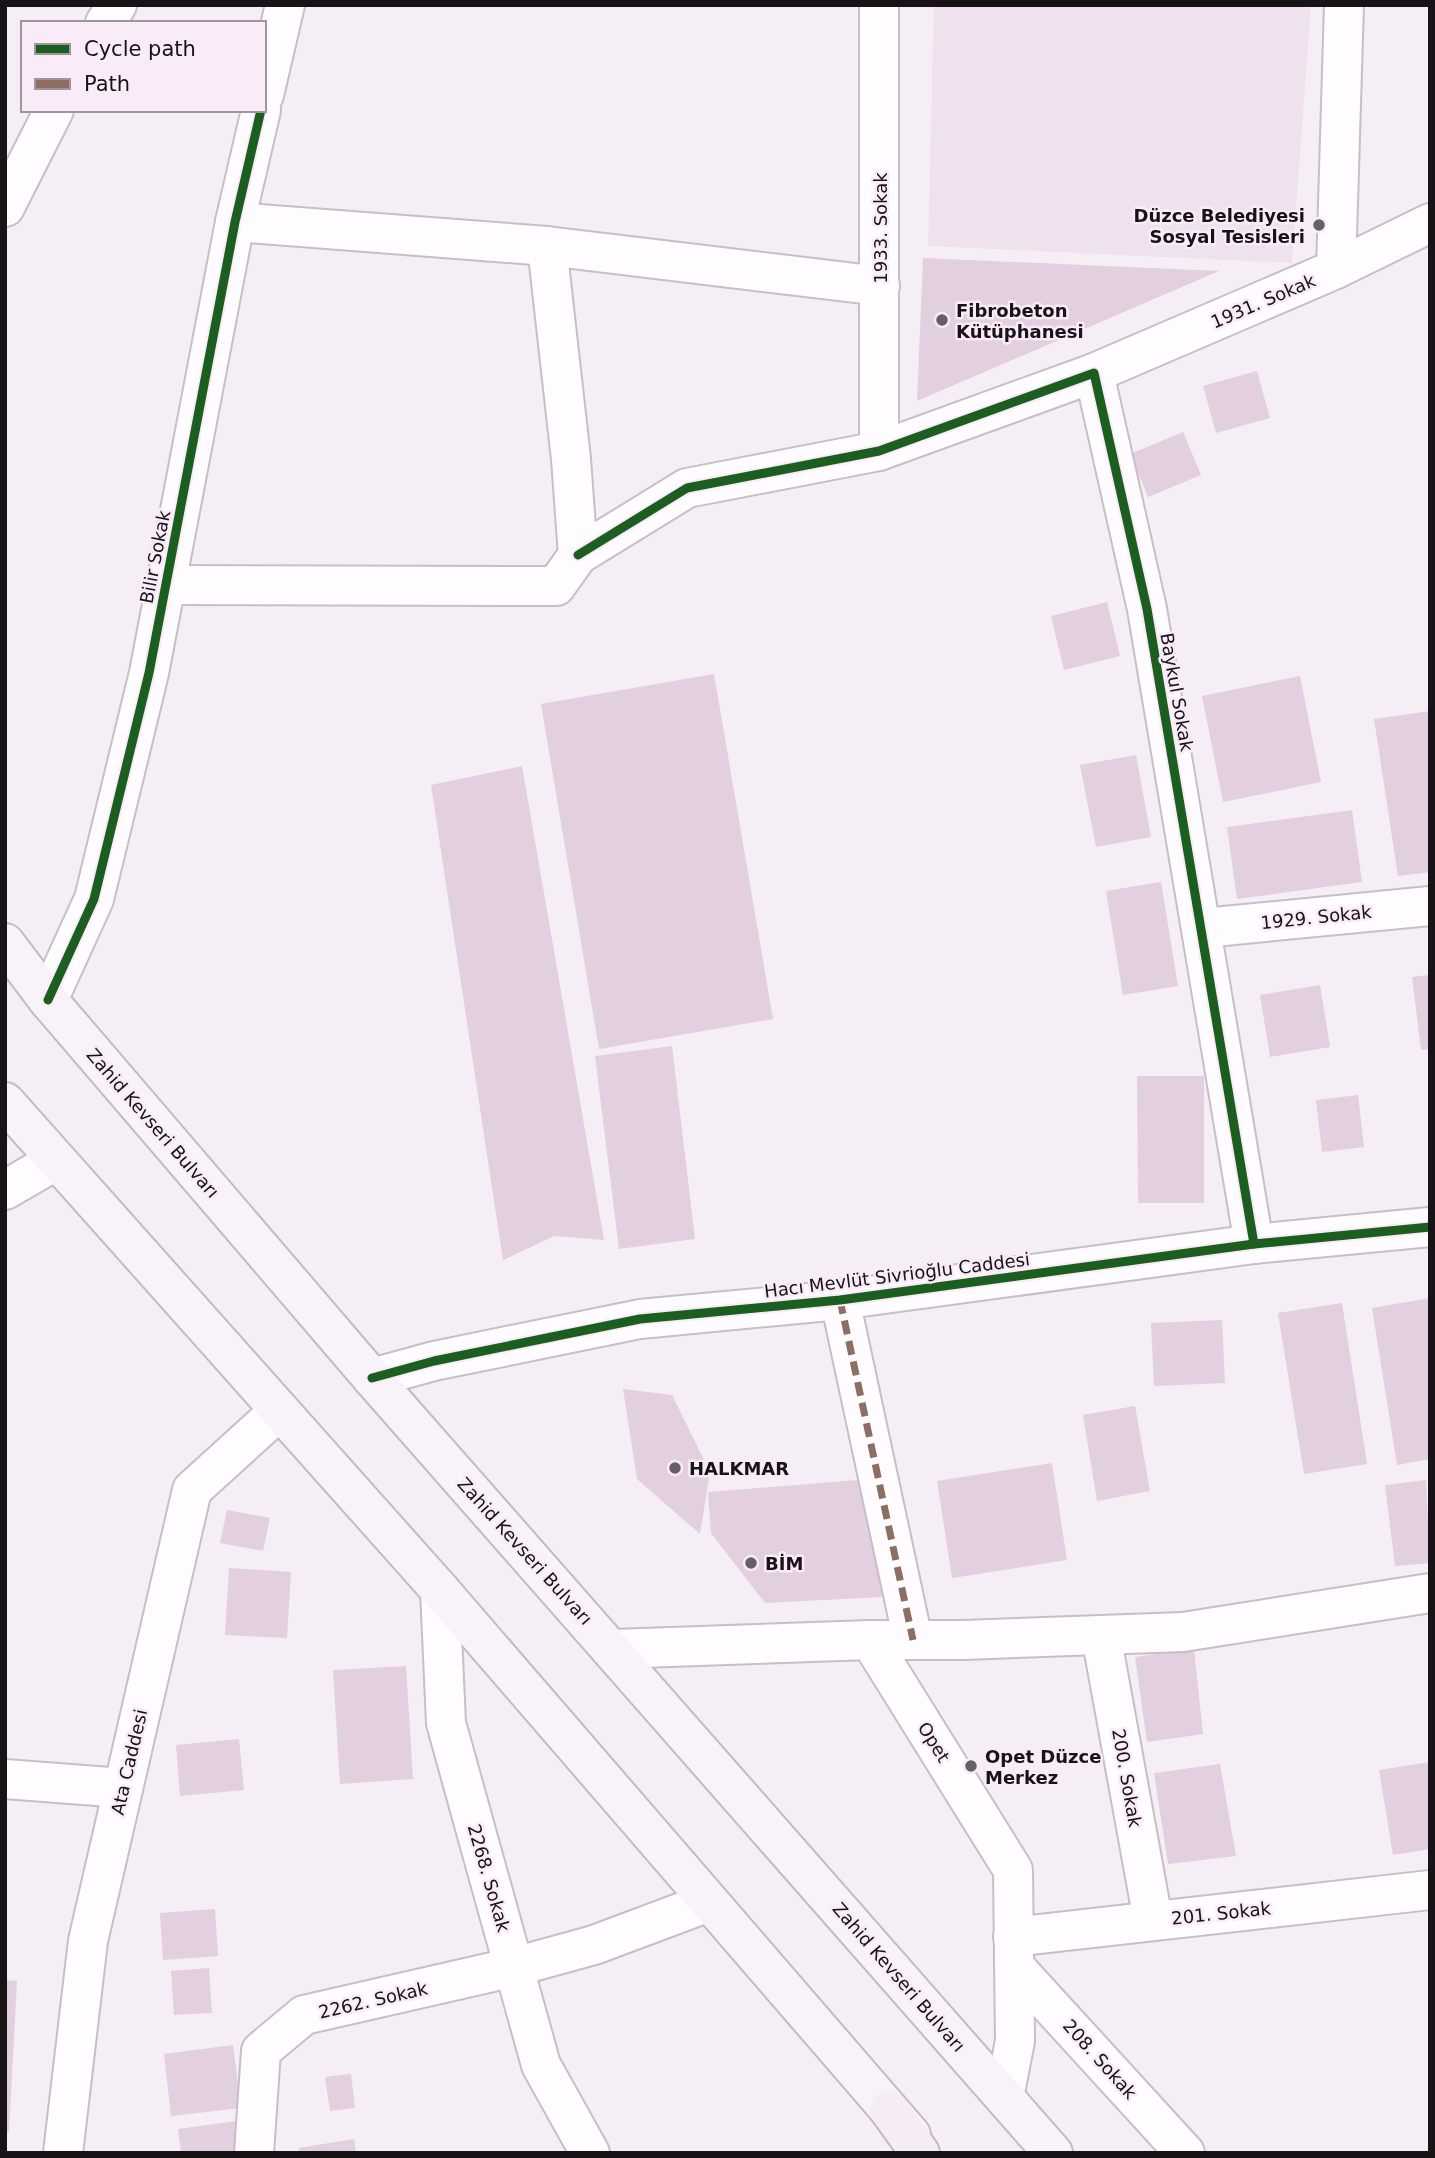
<svg xmlns="http://www.w3.org/2000/svg" width="1435" height="2158" font-family="'DejaVu Sans',sans-serif">
<style>
.built{fill:#f0e1ee}
.building{fill:#e2cfe0}
.lines{fill:none;stroke-linecap:round;stroke-linejoin:round}
.minor-casing{stroke:#c6bfc5;stroke-width:42}
.major-casing{stroke:#c4b9c4;stroke-width:42}
.highway-casing{stroke:#c4b9c4;stroke-width:42}
.minor{stroke:#fefcfe;stroke-width:38}
.major{stroke:#f8f3f8;stroke-width:38}
.highway{stroke:#f5ecf4;stroke-width:38}
.quiet{stroke:#8d6e63;stroke-width:7;stroke-dasharray:14 7;stroke-linecap:butt}
.cycleway-casing{stroke:#f9ebf8;stroke-width:13}
.cycleway{stroke:#1b5e20;stroke-width:9}
.poi-dot{fill:#666065;stroke:#f9ebf8;stroke-width:2.5}
.labels{text-anchor:middle;dominant-baseline:central;stroke-width:5;stroke-linejoin:round;paint-order:stroke}
.poi-label{font-size:18px;font-weight:bold;fill:#181317;stroke:#f9ebf8;text-anchor:start}
.street-label{font-size:18px;fill:#181317;stroke:#f9ebf8}
</style>
<rect width="100%" height="100%" fill="#f6eef5"/>
<path class="built" d="M934 5H1311L1292 263 928 246Z"/>
<g class="building">
<path d="M923 258 1219 271 917 401Z"/>
<path d="M1257 371 1270 418 1216 433 1203 386Z"/>
<path d="M1183 432 1201 475 1148 497 1130 454Z"/>
<path d="M1107 602 1120 656 1064 670 1051 616Z"/>
<path d="M714 674 773 1019 599 1049 541 704Z"/>
<path d="M1300 676 1321 782 1223 802 1202 696Z"/>
<path d="M1430 711V872L1398 876 1374 719Z"/>
<path d="M1136 755 1151 837 1096 847 1080 765Z"/>
<path d="M522 766 604 1240 554 1236 503 1260 431 785Z"/>
<path d="M1352 810 1362 882 1237 899 1227 827Z"/>
<path d="M1161 882 1178 986 1123 995 1106 891Z"/>
<path d="M1430 975V1049L1421 1050 1412 977Z"/>
<path d="M1320 985 1330 1047 1270 1057 1260 995Z"/>
<path d="M672 1046 695 1239 619 1249 595 1056Z"/>
<path d="M1137 1076H1204V1203H1138Z"/>
<path d="M1358 1095 1364 1147 1322 1152 1316 1100Z"/>
<path d="M1430 1298V1459L1397 1465 1372 1308Z"/>
<path d="M1342 1303 1367 1464 1304 1474 1278 1313Z"/>
<path d="M1222 1320 1225 1383 1154 1386 1151 1323Z"/>
<path d="M623 1389 672 1395 710 1472 700 1534 637 1479Z"/>
<path d="M1135 1406 1150 1491 1097 1501 1083 1415Z"/>
<path d="M1052 1463 1067 1560 952 1578 937 1481Z"/>
<path d="M858 1480 883 1597 765 1603 711 1533 708 1492Z"/>
<path d="M1426 1480 1430 1563 1395 1566 1385 1485Z"/>
<path d="M227 1510 270 1518 263 1551 220 1543Z"/>
<path d="M229 1568 291 1572 287 1638 225 1635Z"/>
<path d="M1194 1649 1203 1734 1147 1742 1135 1657Z"/>
<path d="M406 1666 413 1779 340 1784 333 1670Z"/>
<path d="M239 1739 244 1790 180 1796 176 1745Z"/>
<path d="M1430 1762V1849L1393 1855 1379 1770Z"/>
<path d="M1220 1764 1236 1856 1168 1864 1154 1773Z"/>
<path d="M215 1909 218 1956 163 1960 160 1913Z"/>
<path d="M209 1968 212 2013 174 2015 171 1971Z"/>
<path d="M5 1980 17 1981 9 2132 5 2131Z"/>
<path d="M233 2045 241 2108 171 2116 164 2054Z"/>
<path d="M351 2074 355 2108 330 2111 325 2077Z"/>
<path d="M237 2121 242 2153H181L178 2129Z"/>
<path d="M354 2139 356 2153H299V2148Z"/>
</g>
<g class="lines">
<g class="minor-casing">
<g id="minor">
<path d="M879 5V451"/>
<path d="M105 23 117 5"/>
<path d="M264 95 285 5"/>
<path d="M5 207 54 110"/>
<path d="M235 222 547 246 880 286"/>
<path d="M1336 269 1344 5"/>
<path d="M1094 373 1336 269 1430 223"/>
<path d="M578 555 687 488 879 451 1094 373 1147 609 1254 1244"/>
<path d="M166 585 556 586 578 555 571 459 547 246"/>
<path d="M1203 928 1430 906"/>
<path d="M48 1000 94 899 149 673 235 222 261 110"/>
<path d="M5 1190 55 1161"/>
<path d="M840 1300 913 1640"/>
<path d="M372 1378 434 1361 640 1319 840 1300 1254 1244 1430 1227"/>
<path d="M440 1590 446 1723 541 2065 590 2153"/>
<path d="M1101 1635 1153 1920"/>
<path d="M870 1640H964L1183 1632 1430 1593"/>
<path d="M613 1649 870 1640 1013 1870 1015 2041 1004 2097"/>
<path d="M5 1779 123 1788"/>
<path d="M1013 1937 1430 1890"/>
<path d="M1014 1966 1185 2153"/>
<path d="M63 2153 88 1941 192 1490 279 1411"/>
<path d="M254 2153 261 2051 304 2015 514 1967 594 1945 709 1902"/>
</g>
</g>
<g class="major-casing">
<g id="major">
<path d="M5 943 48 1000 372 1378 1053 2153"/>
<path d="M5 1102 440 1590 911 2135"/>
</g>
</g>
<g class="highway-casing">
<path id="highway" d="M889 2110 920 2153"/>
</g>
<use href="#minor" class="minor"/>
<use href="#major" class="major"/>
<use href="#highway" class="highway"/>
<path class="quiet" d="M840 1300 913 1640"/>
<g class="cycleway-casing">
<g id="cycleway">
<path d="M578 555 687 488 879 451 1094 373 1147 609 1254 1244"/>
<path d="M48 1000 94 899 149 673 235 222 261 110"/>
<path d="M372 1378 434 1361 640 1319 840 1300 1254 1244 1430 1227"/>
</g>
</g>
<use href="#cycleway" class="cycleway"/>
</g>
<g class="poi-dot">
<circle cx="1319" cy="225" r="7"/>
<circle cx="942" cy="320" r="7"/>
<circle cx="675" cy="1468" r="7"/>
<circle cx="751" cy="1563" r="7"/>
<circle cx="971" cy="1766" r="7"/>
</g>
<g class="labels">
<g class="poi-label">
<text x="1305" y="215" text-anchor="end">Düzce Belediyesi<tspan x="1305" dy="21">Sosyal Tesisleri</tspan></text>
<text x="956" y="310">Fibrobeton<tspan x="956" dy="21">Kütüphanesi</tspan></text>
<text x="689" y="1468">HALKMAR</text>
<text x="765" y="1563">BİM</text>
<text x="985" y="1756">Opet Düzce<tspan x="985" dy="21">Merkez</tspan></text>
</g>
<g class="street-label">
<text transform="translate(880 228) rotate(-90)">1933. Sokak</text>
<text transform="translate(1263 301) rotate(-23)">1931. Sokak</text>
<text transform="translate(155 557) rotate(-79)">Bilir Sokak</text>
<text transform="translate(1177 692) rotate(80)">Baykul Sokak</text>
<text transform="translate(1316 917) rotate(-6)">1929. Sokak</text>
<text transform="translate(153 1123) rotate(49)">Zahid Kevseri Bulvarı</text>
<text transform="translate(897 1275) rotate(-7)">Hacı Mevlüt Sivrioğlu Caddesi</text>
<text transform="translate(525 1551) rotate(48)">Zahid Kevseri Bulvarı</text>
<text transform="translate(934 1742) rotate(58)">Opet</text>
<text transform="translate(129 1762) rotate(-77)">Ata Caddesi</text>
<text transform="translate(1127 1778) rotate(80)">200. Sokak</text>
<text transform="translate(489 1878) rotate(74)">2268. Sokak</text>
<text transform="translate(1221 1913) rotate(-6)">201. Sokak</text>
<text transform="translate(899 1977) rotate(49)">Zahid Kevseri Bulvarı</text>
<text transform="translate(373 2000) rotate(-13)">2262. Sokak</text>
<text transform="translate(1100 2059) rotate(48)">208. Sokak</text>
</g>
</g>
<rect width="1435" height="2158" fill="none" stroke="#181317" stroke-width="14"/>
<rect x="21" y="21" width="245" height="91" fill="#f9ebf8" stroke="#9f959e" stroke-width="2"/>
<rect x="35" y="44" width="35" height="10" fill="#1b5e20" stroke="#9f959e" stroke-width="2"/>
<text x="84" y="56" font-size="21" fill="#181317">Cycle path</text>
<rect x="35" y="79" width="35" height="10" fill="#8d6e63" stroke="#9f959e" stroke-width="2"/>
<text x="84" y="91" font-size="21" fill="#181317">Path</text>
</svg>
